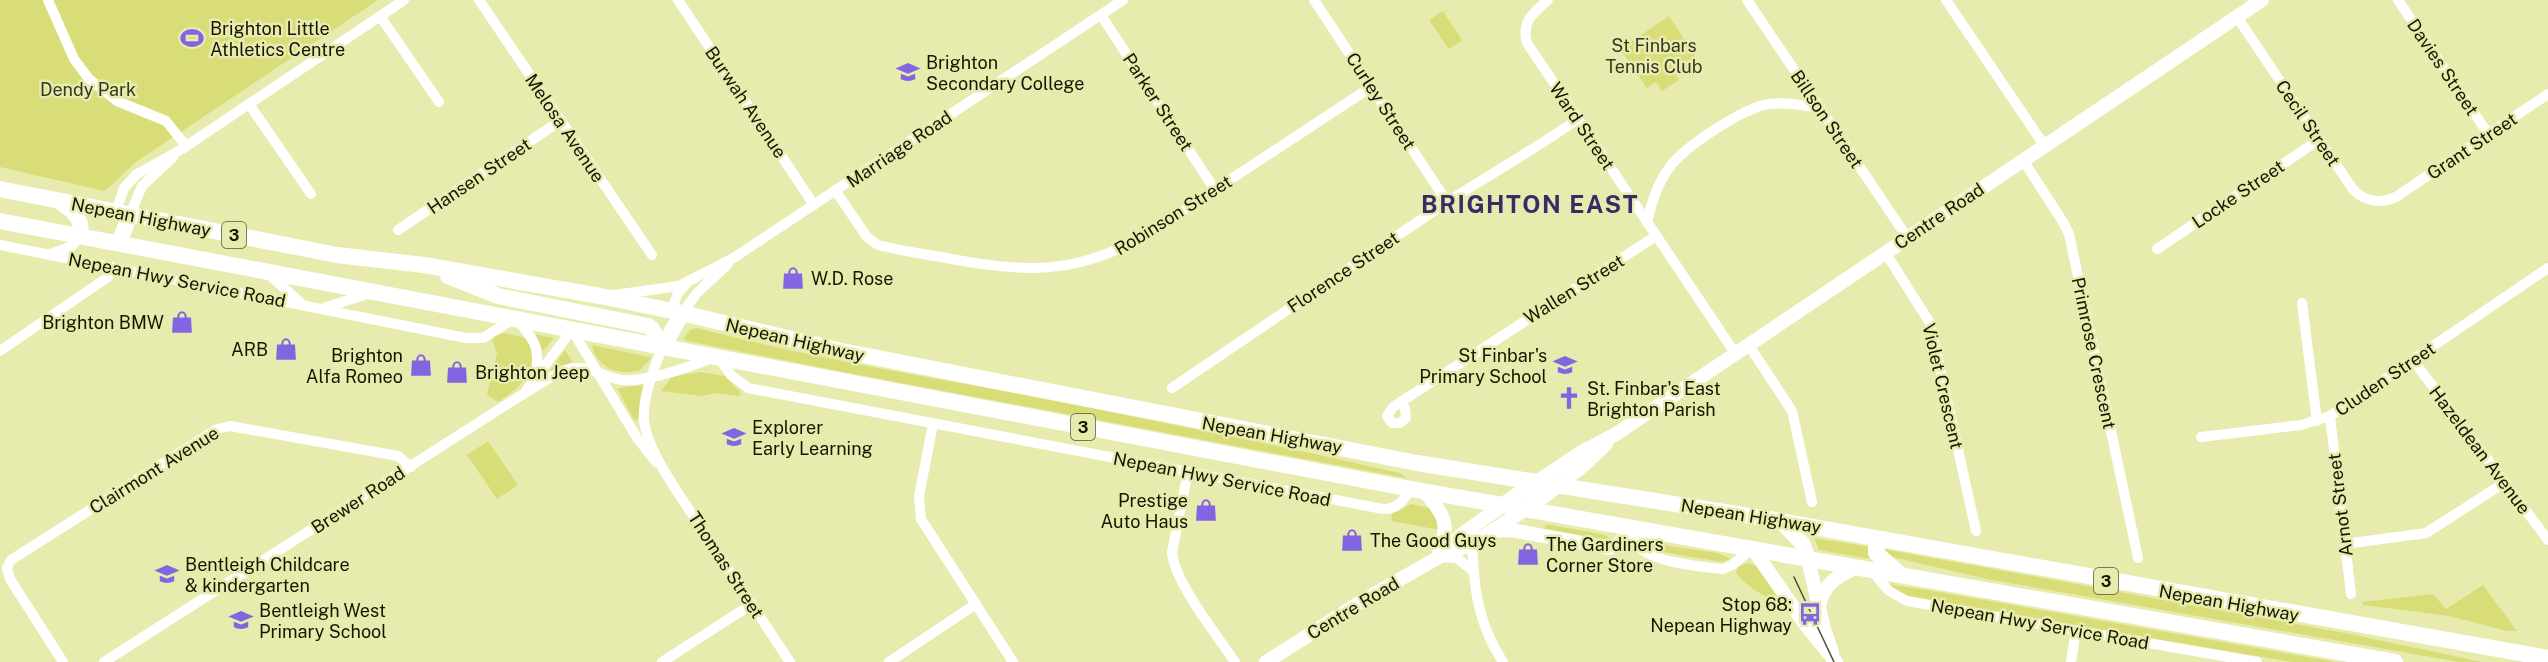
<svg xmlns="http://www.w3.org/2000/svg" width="2548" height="662" font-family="'Public Sans',sans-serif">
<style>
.green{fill:#d9dd77}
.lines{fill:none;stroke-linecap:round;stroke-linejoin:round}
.minor{stroke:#fff;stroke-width:10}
.major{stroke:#fff;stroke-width:14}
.highway{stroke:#fff;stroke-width:16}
.tram{stroke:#4d4f2e;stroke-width:1.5}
.labels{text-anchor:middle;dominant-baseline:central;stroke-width:5;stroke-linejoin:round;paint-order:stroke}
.shield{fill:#e8ebae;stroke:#555735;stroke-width:1.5}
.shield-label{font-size:16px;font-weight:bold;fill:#161701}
.poi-label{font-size:18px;fill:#161701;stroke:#e8ebae;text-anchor:start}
.park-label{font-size:18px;fill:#36371e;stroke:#e8ebae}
.street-label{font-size:18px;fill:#161701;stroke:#e8ebae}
.district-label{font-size:24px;font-weight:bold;letter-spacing:1.5px;fill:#392b67;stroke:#e8ebae}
</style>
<rect width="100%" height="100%" fill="#e8ebae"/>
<g class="green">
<path d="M0 0H378L139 160C130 166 110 188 104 191L0 167Z"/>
<path d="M1443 11 1462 40 1449 49 1429 20Z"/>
<path d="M1669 16 1695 56 1673 71 1679 80 1662 91 1656 82 1647 88 1620 49Z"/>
<path d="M697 328C802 356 907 373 1013 393 1143 418 1272 444 1400 473L1406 478 843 372 683 340 690 330Z"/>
<path d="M504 333 526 338C545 365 519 389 498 402L487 395 497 353 492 340 495 336Z"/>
<path d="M535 334 554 338 543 351Z"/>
<path d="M592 345 650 357 651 358 640 370C619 377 596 367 592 345Z"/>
<path d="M565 350 573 362 550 374 549 372Z"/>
<path d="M699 372 725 376 741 393 739 396 717 393 701 396 661 391 672 377Z"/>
<path d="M644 385 638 419 634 420 617 388Z"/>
<path d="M488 441 518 485 497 499 467 455Z"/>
<path d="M1411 504 1433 509 1440 530 1391 521 1392 514Z"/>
<path d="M1546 524 1606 535 1609 539H1592L1543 530Z"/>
<path d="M1814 538 1870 547V559L1819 550Z"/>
<path d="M1640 542 1718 553 1731 559 1722 562 1657 551Z"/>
<path d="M1883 549 2350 634 2482 662H2459L1992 580 1892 557Z"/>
<path d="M1748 563 1757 566 1784 603 1780 606C1765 595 1747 588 1736 573L1738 567Z"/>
<path d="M1887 584 1933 591 2336 662H2292L1911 598 1896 592Z"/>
<path d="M2483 585 2517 631H2507L2449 616 2363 605 2362 602 2433 594 2446 609Z"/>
</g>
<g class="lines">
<g class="minor">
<path d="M48 0 74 59 89 79 117 101 166 121 186 146"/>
<path d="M479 0 652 255"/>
<path d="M678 0 814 205"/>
<path d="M1314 0 1447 202"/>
<path d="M1548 0C1533 13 1521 22 1527 43L1735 353"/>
<path d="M1747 0 1907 237"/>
<path d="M1946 0 2044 145"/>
<path d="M2398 0 2489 135"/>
<path d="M1101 15 1215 190"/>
<path d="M380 16 439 102"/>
<path d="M2237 17 2352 188C2363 202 2381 204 2396 197L2548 94"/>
<path d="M249 104 311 194"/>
<path d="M2023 160 2063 222 2069 234 2138 558"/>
<path d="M835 190 867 237 878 245C901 251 924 254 946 258 1024 272 1072 276 1143 237L1371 87"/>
<path d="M116 212 124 188 137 174 182 149 404 0"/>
<path d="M130 215 142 186 173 157"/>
<path d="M1647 223C1651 204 1658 183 1669 168 1685 146 1743 108 1769 104 1786 102 1803 105 1819 108"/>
<path d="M398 230 560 121"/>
<path d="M0 245 466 338H483L515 318"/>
<path d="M2157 249 2320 139"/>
<path d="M1885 252 1930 323 1976 531"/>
<path d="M51 254 72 246 80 236"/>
<path d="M266 272 301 303"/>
<path d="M614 295 679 286 735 257 1123 0"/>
<path d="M2302 303 2317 421"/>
<path d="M326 307 371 293"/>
<path d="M671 311 678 293 687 283"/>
<path d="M682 313 697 293 728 264"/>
<path d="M517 319C535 341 541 348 535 378"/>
<path d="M572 330 637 438 656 462"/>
<path d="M1748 344 1792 411 1812 502"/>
<path d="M663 347C654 366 642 399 644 421 648 454 684 501 702 529 731 573 761 618 790 662"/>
<path d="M0 351 108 277 113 267"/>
<path d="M719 358 731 375 748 388 1383 509C1398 509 1403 501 1411 489"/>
<path d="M2413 360 2548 540"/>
<path d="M1172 388 1447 202C1491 174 1535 149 1578 119"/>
<path d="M527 389 572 330"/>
<path d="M1402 402 1405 409 1406 418 1400 423H1392L1387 416 1393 407 1656 236"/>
<path d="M2330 416 2351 594"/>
<path d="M933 424 919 496 921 519 1013 662"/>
<path d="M2201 437 2301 425 2330 416 2548 268"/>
<path d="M1188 472 1172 552C1174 582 1217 635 1235 662"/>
<path d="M1635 528C1634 533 1633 538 1635 542 1644 562 1703 567 1723 569L1732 565 1752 549"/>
<path d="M1472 544C1474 589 1478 624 1503 662"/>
<path d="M2345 544 2426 533 2504 483"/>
<path d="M1442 557 1457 558 1473 571"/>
<path d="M1871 570 1889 591 1907 601 2257 662"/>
<path d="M63 662 10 579 7 568 11 560 217 429 230 426 398 456 411 467"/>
<path d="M104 662 520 396C534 388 558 370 573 368 591 366 605 378 622 380 647 382 689 367 712 358"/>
<path d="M662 662 752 604"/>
<path d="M889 662 976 604"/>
<path d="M2071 662 2076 630"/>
</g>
<g class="major">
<path d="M1538 481 1580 453 1616 434 2262 0"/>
<path d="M1559 484 1583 466 1606 444"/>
<path d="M1424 491C1445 516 1450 522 1439 553"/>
<path d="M1494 531 1511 530 1610 548 1617 545 1633 528"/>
<path d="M1753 549 1805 624 1836 662"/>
<path d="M1442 555 1461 535 1503 505"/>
<path d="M1808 559 1824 629 1832 652"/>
<path d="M1819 607C1823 584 1837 576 1857 567"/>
<path d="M1266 662 1367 598 1441 556 1472 544 1526 509"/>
</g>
<g class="highway">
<path d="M0 189 337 255 424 265 600 296 682 313 842 351 1417 463 1769 519 2548 658"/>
<path d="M60 202C73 210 84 220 80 236"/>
<path d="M0 221 1411 489 2395 662"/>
<path d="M119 243 130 215"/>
<path d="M448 276 498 296 648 326 652 329 663 347"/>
<path d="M663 347 682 313"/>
<path d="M1503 505 1538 481"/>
<path d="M1526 509 1559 484"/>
<path d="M1782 522 1802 543 1808 559"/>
<path d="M1882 539 1876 548V553L1900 574"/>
</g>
<path class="tram" d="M1794 577 1834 662"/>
</g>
<defs>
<g id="stadium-bare" transform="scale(1.8)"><path d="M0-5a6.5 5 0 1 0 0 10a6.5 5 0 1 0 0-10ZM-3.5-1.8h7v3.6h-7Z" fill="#8265e1" stroke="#e8ebae" stroke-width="2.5" paint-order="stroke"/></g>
<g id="school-bare" transform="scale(1.8)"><path d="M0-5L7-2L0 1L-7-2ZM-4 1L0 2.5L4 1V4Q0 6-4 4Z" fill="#8265e1" stroke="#e8ebae" stroke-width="2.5" paint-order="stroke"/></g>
<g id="shop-bare" transform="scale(1.8)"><path d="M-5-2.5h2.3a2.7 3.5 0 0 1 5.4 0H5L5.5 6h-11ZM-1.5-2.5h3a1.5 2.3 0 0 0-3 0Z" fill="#8265e1" stroke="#e8ebae" stroke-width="2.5" paint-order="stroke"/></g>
<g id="church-bare" transform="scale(1.8)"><path d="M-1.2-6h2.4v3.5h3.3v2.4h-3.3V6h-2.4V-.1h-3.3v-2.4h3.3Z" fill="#8265e1" stroke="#e8ebae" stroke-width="2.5" paint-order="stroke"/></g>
<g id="bus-bare" transform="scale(1.8)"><path d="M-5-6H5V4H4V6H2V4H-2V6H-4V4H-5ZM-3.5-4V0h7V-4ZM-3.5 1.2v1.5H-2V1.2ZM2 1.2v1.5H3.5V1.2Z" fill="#8265e1" stroke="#e8ebae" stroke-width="2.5" paint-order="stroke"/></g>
</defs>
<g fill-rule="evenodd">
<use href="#stadium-bare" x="192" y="38"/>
<use href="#school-bare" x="908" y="72"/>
<use href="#shop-bare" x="793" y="278"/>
<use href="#shop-bare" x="182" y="322"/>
<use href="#shop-bare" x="286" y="349"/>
<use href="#shop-bare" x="421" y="365"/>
<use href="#school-bare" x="1565" y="365"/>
<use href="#shop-bare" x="457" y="372"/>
<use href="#church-bare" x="1569" y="398"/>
<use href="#school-bare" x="734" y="437"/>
<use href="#shop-bare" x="1206" y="510"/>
<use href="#shop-bare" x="1352" y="540"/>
<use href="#shop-bare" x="1528" y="554"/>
<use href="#school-bare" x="167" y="574"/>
<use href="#bus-bare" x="1810" y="614"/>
<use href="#school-bare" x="241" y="620"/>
</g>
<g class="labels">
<g class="shield">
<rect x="222" y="222" width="24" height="26" rx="4.5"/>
<rect x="1071" y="414" width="24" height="26" rx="4.5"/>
<rect x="2094" y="568" width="24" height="26" rx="4.5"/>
</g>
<g class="shield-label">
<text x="234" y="235">3</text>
<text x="1083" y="427">3</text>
<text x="2106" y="581">3</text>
</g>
<g class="poi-label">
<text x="210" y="28">Brighton Little<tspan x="210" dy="21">Athletics Centre</tspan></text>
<text x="926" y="62">Brighton<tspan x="926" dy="21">Secondary College</tspan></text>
<text x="811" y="278">W.D. Rose</text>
<text x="164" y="322" text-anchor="end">Brighton BMW</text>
<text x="268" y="349" text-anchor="end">ARB</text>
<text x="403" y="355" text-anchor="end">Brighton<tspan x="403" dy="21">Alfa Romeo</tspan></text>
<text x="1547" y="355" text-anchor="end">St Finbar's<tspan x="1547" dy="21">Primary School</tspan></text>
<text x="475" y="372">Brighton Jeep</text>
<text x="1587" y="388">St. Finbar's East<tspan x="1587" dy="21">Brighton Parish</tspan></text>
<text x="752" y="427">Explorer<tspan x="752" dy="21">Early Learning</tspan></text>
<text x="1188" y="500" text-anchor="end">Prestige<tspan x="1188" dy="21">Auto Haus</tspan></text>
<text x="1370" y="540">The Good Guys</text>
<text x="1546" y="544">The Gardiners<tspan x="1546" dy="21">Corner Store</tspan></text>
<text x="185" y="564">Bentleigh Childcare<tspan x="185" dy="21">&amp; kindergarten</tspan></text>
<text x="1792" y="604" text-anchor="end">Stop 68:<tspan x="1792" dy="21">Nepean Highway</tspan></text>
<text x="259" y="610">Bentleigh West<tspan x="259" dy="21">Primary School</tspan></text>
</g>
<g class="park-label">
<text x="1654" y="45">St Finbars<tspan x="1654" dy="21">Tennis Club</tspan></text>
<text x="88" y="89">Dendy Park</text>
</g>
<g class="street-label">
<text transform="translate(2443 67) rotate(56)">Davies Street</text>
<text transform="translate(1381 101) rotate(57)">Curley Street</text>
<text transform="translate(746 102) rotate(56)">Burwah Avenue</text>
<text transform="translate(1158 102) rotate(57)">Parker Street</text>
<text transform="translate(1827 119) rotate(56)">Billson Street</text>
<text transform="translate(2308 123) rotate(56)">Cecil Street</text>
<text transform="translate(1582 126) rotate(56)">Ward Street</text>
<text transform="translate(565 128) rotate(56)">Melosa Avenue</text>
<text transform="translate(2472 146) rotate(-34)">Grant Street</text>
<text transform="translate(899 149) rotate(-34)">Marriage Road</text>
<text transform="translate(479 176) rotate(-34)">Hansen Street</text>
<text transform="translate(2238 194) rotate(-34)">Locke Street</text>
<text transform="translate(1173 215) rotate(-32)">Robinson Street</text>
<text transform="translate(1939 216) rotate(-34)">Centre Road</text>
<text transform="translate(141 217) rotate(11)">Nepean Highway</text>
<text transform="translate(1343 272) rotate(-34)">Florence Street</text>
<text transform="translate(177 280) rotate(11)">Nepean Hwy Service Road</text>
<text transform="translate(1574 289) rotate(-32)">Wallen Street</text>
<text transform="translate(795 340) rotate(13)">Nepean Highway</text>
<text transform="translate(2094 353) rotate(78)">Primrose Crescent</text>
<text transform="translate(2385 379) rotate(-34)">Cluden Street</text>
<text transform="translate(1943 386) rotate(77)">Violet Crescent</text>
<text transform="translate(1272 435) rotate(10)">Nepean Highway</text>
<text transform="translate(2480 450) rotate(53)">Hazeldean Avenue</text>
<text transform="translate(154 470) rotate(-32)">Clairmont Avenue</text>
<text transform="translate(1222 479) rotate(11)">Nepean Hwy Service Road</text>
<text transform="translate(358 500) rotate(-33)">Brewer Road</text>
<text transform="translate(2340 505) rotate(-97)">Arnot Street</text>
<text transform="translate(1751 516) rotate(9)">Nepean Highway</text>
<text transform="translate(726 565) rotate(57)">Thomas Street</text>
<text transform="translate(2229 603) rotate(10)">Nepean Highway</text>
<text transform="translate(1353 608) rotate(-31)">Centre Road</text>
<text transform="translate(2040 624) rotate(10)">Nepean Hwy Service Road</text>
</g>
<g class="district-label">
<text x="1530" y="204">BRIGHTON EAST</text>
</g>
</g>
</svg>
